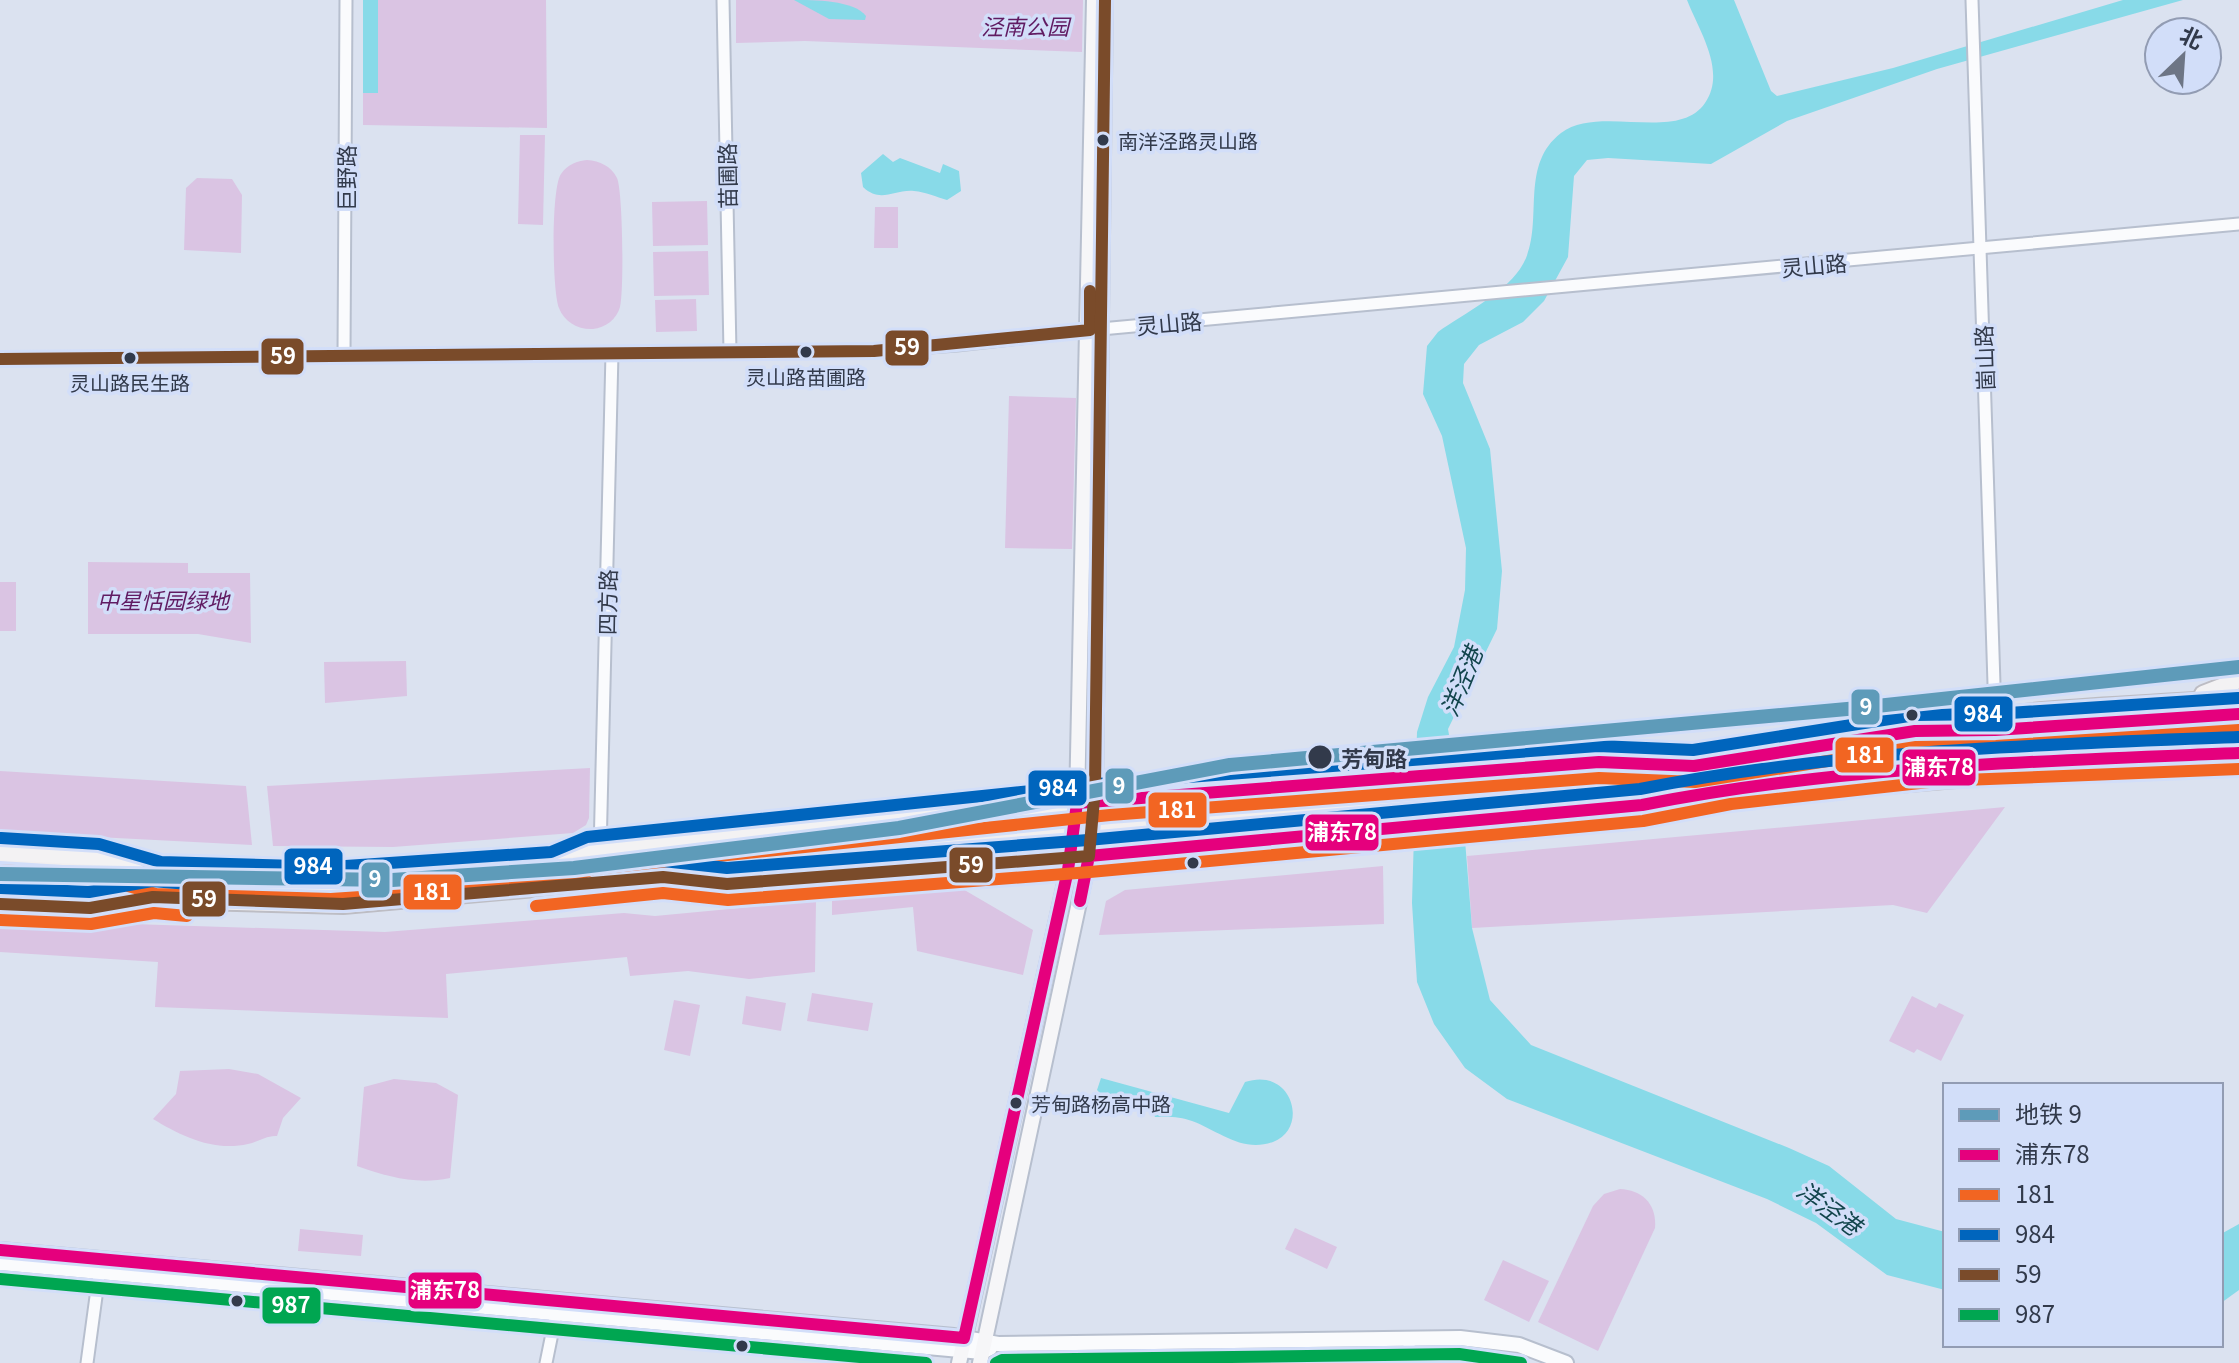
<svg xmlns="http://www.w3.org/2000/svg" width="2239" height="1363" font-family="Georgia,'Noto Sans SC',serif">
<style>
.green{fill:#dac4e3}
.water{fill:#88dae8}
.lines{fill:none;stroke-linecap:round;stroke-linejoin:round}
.minor-casing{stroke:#b7bfce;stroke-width:15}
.tertiary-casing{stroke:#b7bfce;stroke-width:18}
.secondary-casing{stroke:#b7bfce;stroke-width:18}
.primary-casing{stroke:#bdbdc4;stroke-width:20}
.trunk-casing{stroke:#bdbdc4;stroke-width:22}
.minor{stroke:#fafbfd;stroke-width:11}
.tertiary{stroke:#fafbfd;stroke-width:14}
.secondary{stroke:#f6f6f8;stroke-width:14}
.primary{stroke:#f3f2f3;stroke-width:16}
.trunk{stroke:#f1eff0;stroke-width:18}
.trunk-bridge-casing{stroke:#bdbdc4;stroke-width:22;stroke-linecap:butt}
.trunk-bridge{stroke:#f1eff0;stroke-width:18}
.bus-1-casing{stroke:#d2def9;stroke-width:18}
.bus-2-casing{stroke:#d2def9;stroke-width:18}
.bus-3-casing{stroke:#d2def9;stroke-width:18}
.bus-4-casing{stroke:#d2def9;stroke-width:18}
.bus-5-casing{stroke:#d2def9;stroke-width:18}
.bus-1{stroke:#e5007d;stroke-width:12}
.bus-2{stroke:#f26522;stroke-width:12}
.bus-3{stroke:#0065bd;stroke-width:12}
.bus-4{stroke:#7a4b2a;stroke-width:12}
.bus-5{stroke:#00a651;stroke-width:12}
.metro-1-casing{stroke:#d2def9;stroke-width:20}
.metro-1{stroke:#5e9bb9;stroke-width:14}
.bus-dot{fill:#323a4b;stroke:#d2def9;stroke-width:3}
.labels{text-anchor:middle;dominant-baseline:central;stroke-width:7;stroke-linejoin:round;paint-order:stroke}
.bus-label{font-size:20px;fill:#323a4b;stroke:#d2def9;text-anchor:start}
.park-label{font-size:22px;font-style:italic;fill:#601b62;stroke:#d2def9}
.street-label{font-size:22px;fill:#323a4b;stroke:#d2def9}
.stop-label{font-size:22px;font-weight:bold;fill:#323a4b;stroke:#d2def9;text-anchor:start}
.water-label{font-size:24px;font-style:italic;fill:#12454c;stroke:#d2def9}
.line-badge{stroke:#d2def9;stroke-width:3}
.badge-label{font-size:22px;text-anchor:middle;font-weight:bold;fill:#fff}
</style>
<rect width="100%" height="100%" fill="#dbe2f0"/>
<g class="green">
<path d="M378 0H546L547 128 363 125V93H378Z"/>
<path d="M736 0H1083L1082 52 805 41 736 43Z"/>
<path d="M520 135H545L543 225 518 224Z"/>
<path d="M587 160C600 161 611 166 617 178 623 191 624 293 620 307 617 319 605 328 593 329 579 330 564 322 559 308 552 290 551 188 561 174 568 164 577 161 587 160Z"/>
<path d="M197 178 232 179 242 195 241 253 184 250 186 188Z"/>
<path d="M707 201 708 245 653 246 652 202Z"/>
<path d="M875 207H898V248H874Z"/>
<path d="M708 251 709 295 654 296 653 252Z"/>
<path d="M696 299 697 331 656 332 655 300Z"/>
<path d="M1009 396 1076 398 1072 549 1005 548Z"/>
<path d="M88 562 188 563V573H250L251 643 198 634H88Z"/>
<rect x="0" y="582" width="16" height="49"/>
<path d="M406 661 407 696 325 703 324 662Z"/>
<path d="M590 768 589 818 586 825 573 833 393 847 273 846 267 786Z"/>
<path d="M0 771 246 786 252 845 0 832Z"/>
<path d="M2005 807 1927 913 1893 905 1472 928 1467 856Z"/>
<path d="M1383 866 1384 924 1099 935 1106 901 1125 890Z"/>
<path d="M961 888 1033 930 1023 975 917 951 913 907 832 915V899Z"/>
<path d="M816 901 815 972 749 979 688 971 630 976 627 957 446 974 448 1018 155 1007 158 962 0 952V924L8 920 385 932 624 913 655 916Z"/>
<path d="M812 993 873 1003 868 1031 807 1021Z"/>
<path d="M746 996 786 1003 781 1031 742 1024Z"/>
<path d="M1912 996 1936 1008 1939 1003 1964 1015 1941 1061 1917 1049 1914 1053 1889 1041Z"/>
<path d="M674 1000 700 1005 690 1056 664 1050Z"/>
<path d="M229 1069 258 1074 301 1098 283 1118 277 1136C267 1135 258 1142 248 1144 214 1152 181 1136 153 1119L176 1094 180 1071Z"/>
<path d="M394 1079 436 1083 458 1095 450 1178C417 1185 388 1177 357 1166L364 1087Z"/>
<path d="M1620 1189C1643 1190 1657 1205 1655 1228L1598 1351 1538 1322 1593 1206 1604 1194Z"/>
<path d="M1295 1228 1337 1247 1327 1269 1285 1249Z"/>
<path d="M300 1229 363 1235 361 1256 298 1251Z"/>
<path d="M1503 1260 1549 1281 1529 1322 1484 1300Z"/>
</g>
<g class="water">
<rect x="363" y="0" width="15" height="93"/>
<path d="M794 0C813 0 854 0 866 16L865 20 829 19Z"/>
<path d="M1687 0H1734L1771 91 1777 96 1893 68 2123 0H2183L1937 69 1787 121 1711 164 1608 158 1587 160 1574 176 1568 257 1544 301 1523 322 1479 345 1464 364 1463 383 1490 449 1502 571 1497 629 1448 729 1463 815 1472 928 1490 1000 1531 1045 1789 1148 1829 1166 1896 1219 1945 1232V1290L1887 1275 1816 1223 1767 1199 1507 1099 1465 1068 1434 1024 1417 982 1412 903 1417 732 1428 697 1454 647 1465 590 1466 548 1442 436 1423 394 1427 346 1438 332C1463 314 1502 295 1520 269 1548 228 1516 168 1561 133 1599 104 1678 143 1705 103 1727 71 1699 31 1687 0Z"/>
<path d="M883 154 893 162 900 158 940 173 943 164 959 171 961 191 947 200C936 197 926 192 914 191 894 189 881 204 863 187L861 173Z"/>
<path d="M1101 1078 1229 1113 1245 1082C1292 1066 1310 1128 1273 1142 1242 1153 1219 1131 1192 1121 1180 1116 1167 1117 1155 1117L1150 1106 1132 1095 1112 1105 1097 1090Z"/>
<path d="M2239 1224V1290L2221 1303V1234Z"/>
</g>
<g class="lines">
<g class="minor-casing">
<g id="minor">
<path d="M723 0 730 352"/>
<path d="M1972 0 1995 715"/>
<path d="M344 355 346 0"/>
<path d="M0 359 874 351 957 345 1090 330 2239 224"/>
<path d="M600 852 612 353"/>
<path d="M87 1363 100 1267"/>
<path d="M546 1363 557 1309"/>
<path d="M1406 1363 1410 1340"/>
</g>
</g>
<g class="tertiary-casing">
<g id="tertiary">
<path d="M0 1250 954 1336 998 1344 1460 1338 1519 1345 1566 1363"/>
<path d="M0 1263 982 1352 990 1348"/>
</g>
</g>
<g class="secondary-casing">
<g id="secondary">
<path d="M959 1363 1068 870 1077 803 1094 0"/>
<path d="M980 1363 1089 856 1095 788 1105 0"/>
</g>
</g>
<g class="primary-casing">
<g id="primary">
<path d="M2203 694 2239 680"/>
<path d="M1942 725C2040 706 2140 706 2239 698"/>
<path d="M0 854 96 860 137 872"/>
<path d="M562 865 589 853 1109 799 1599 762 1652 764"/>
<path d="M681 879 727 884 1105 855 1654 802"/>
<path d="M0 904 90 908 134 900"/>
</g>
</g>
<g class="trunk-casing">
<g id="trunk">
<path d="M1957 752 2239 733"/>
<path d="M1527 783 1694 766 1915 731 1995 730 2239 714"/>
<path d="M1529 799 1864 767 2239 753"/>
<path d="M1642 805 2002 774"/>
<path d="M0 869 264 883 386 882 837 843"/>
<path d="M0 887 198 900 343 904 838 860"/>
</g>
</g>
<use href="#minor" class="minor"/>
<use href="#tertiary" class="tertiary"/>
<use href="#secondary" class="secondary"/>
<use href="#primary" class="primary"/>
<use href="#trunk" class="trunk"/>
<g class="trunk-bridge-casing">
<g id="trunk-bridge">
<path d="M837 843 1527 783"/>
<path d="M838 860 1529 799"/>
</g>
</g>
<use href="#trunk-bridge" class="trunk-bridge"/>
<g class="bus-1-casing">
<g id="bus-1">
<path d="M1080 901 1089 856 1642 805C1839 766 2039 761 2239 753"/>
<path d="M0 1250 964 1338 1068 870 1077 803 1599 762 1694 766 1915 731 1995 730 2239 714"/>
</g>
</g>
<g class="bus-2-casing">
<g id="bus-2">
<path d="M0 870 93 876 156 894 331 899 557 884 593 869 1110 815 1599 778 1695 782 1916 747 1996 746 2239 730"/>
<path d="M536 906 663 893 728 900 1090 872 1643 821 1731 804 1938 781 2239 769"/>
<path d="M0 920 91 924 154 913 187 916"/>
</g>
</g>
<g class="bus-3-casing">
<g id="bus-3">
<path d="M1 838 99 844 161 862 331 867 551 852 587 837 1108 783 1598 746 1693 750 1915 715 1994 714 2238 698"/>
<path d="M532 874 663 861 727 868 1088 840 1640 789C1838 750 2037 745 2238 737"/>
<path d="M1 888 89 892 152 881 189 884"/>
</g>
</g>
<g class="bus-4-casing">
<g id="bus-4">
<path d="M0 359 874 351 1090 330V291"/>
<path d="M0 904 90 908 153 897 343 904 663 877 727 884 1089 856 1095 788 1105 0"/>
</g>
</g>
<g class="bus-5-casing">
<g id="bus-5">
<path d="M0 1279 926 1363"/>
<path d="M996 1363 1002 1360 1459 1354 1521 1363"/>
</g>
</g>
<use href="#bus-1" class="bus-1"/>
<use href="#bus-2" class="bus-2"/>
<use href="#bus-3" class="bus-3"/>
<use href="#bus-4" class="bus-4"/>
<use href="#bus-5" class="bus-5"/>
<g class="metro-1-casing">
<path id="metro-1" d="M0 874 392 880 574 868 899 828 1230 765 1858 708 2239 667"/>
</g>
<use href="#metro-1" class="metro-1"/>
</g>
<g class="bus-dot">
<circle cx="1103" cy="140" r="7"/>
<circle cx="806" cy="352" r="7"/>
<circle cx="130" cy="358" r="7"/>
<circle cx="1912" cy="715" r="7"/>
<circle cx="1320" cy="757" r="13"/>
<circle cx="1193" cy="863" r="7"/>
<circle cx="1016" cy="1103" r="7"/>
<circle cx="237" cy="1301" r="7"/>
<circle cx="742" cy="1346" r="7"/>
</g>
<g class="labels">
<g class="bus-label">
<text x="1118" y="140">南洋泾路灵山路</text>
<text x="806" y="376" text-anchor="middle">灵山路苗圃路</text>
<text x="130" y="382" text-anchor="middle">灵山路民生路</text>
<text x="1031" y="1103">芳甸路杨高中路</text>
</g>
<g class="park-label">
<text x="1025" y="25">泾南公园</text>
<text x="163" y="599">中星恬园绿地</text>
</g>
<g class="street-label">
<text transform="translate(726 176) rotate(-91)">苗圃路</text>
<text transform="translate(345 178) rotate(-90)">巨野路</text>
<text transform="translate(1814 264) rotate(-5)">灵山路</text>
<text transform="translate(1169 322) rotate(-5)">灵山路</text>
<text transform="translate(1983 358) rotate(-92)">崮山路</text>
<text transform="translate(606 602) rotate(-89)">四方路</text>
</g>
<g class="stop-label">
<text x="1341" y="757">芳甸路</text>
</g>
<g class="water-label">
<text transform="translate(1460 681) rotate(-68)">洋泾港</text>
<text transform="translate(1830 1207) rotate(36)">洋泾港</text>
</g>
</g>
<g class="line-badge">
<rect x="884" y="329" width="46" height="38" rx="8" fill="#7a4b2a"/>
<rect x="260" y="337" width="45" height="39" rx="8" fill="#7a4b2a"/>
<rect x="1850" y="688" width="31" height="38" rx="8" fill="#5e9bb9"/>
<rect x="1953" y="695" width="61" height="38" rx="8" fill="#0065bd"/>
<rect x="1834" y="736" width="61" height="38" rx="8" fill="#f26522"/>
<rect x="1901" y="748" width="76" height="39" rx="8" fill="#e5007d"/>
<rect x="1104" y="767" width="31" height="38" rx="8" fill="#5e9bb9"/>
<rect x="1027" y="769" width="61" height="38" rx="8" fill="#0065bd"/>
<rect x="1147" y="791" width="61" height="38" rx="8" fill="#f26522"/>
<rect x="1304" y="813" width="76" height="39" rx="8" fill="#e5007d"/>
<rect x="948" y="846" width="46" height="38" rx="8" fill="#7a4b2a"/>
<rect x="283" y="847" width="61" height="39" rx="8" fill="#0065bd"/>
<rect x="360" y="861" width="31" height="38" rx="8" fill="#5e9bb9"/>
<rect x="402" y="873" width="61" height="38" rx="8" fill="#f26522"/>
<rect x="181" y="880" width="46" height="38" rx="8" fill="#7a4b2a"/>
<rect x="407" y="1271" width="76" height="39" rx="8" fill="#e5007d"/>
<rect x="261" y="1286" width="61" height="39" rx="8" fill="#00a651"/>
</g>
<g class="badge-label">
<text x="907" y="355">59</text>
<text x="283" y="364">59</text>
<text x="1866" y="715">9</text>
<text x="1983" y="722">984</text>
<text x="1865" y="763">181</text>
<text x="1939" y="775">浦东78</text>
<text x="1119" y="794">9</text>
<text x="1058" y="796">984</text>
<text x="1177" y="818">181</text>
<text x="1342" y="840">浦东78</text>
<text x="971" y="873">59</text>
<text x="313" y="874">984</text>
<text x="375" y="887">9</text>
<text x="432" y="900">181</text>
<text x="204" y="907">59</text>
<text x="445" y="1298">浦东78</text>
<text x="291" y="1313">987</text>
</g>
<rect x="1943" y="1083" width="280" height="264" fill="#d2def9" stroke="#929cb3" stroke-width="2"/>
<rect x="1959" y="1109" width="40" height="12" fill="#5e9bb9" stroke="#929cb3" stroke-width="2"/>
<text x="2015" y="1123" font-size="24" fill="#323a4b">地铁 9</text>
<rect x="1959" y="1149" width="40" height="12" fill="#e5007d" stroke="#929cb3" stroke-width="2"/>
<text x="2015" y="1163" font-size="24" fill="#323a4b">浦东78</text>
<rect x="1959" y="1189" width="40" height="12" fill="#f26522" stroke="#929cb3" stroke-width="2"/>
<text x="2015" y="1203" font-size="24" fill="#323a4b">181</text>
<rect x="1959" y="1229" width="40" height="12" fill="#0065bd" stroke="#929cb3" stroke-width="2"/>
<text x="2015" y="1243" font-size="24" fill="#323a4b">984</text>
<rect x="1959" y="1269" width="40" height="12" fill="#7a4b2a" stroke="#929cb3" stroke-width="2"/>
<text x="2015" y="1283" font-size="24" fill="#323a4b">59</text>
<rect x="1959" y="1309" width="40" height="12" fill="#00a651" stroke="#929cb3" stroke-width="2"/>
<text x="2015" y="1323" font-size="24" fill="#323a4b">987</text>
<g transform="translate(2183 56) rotate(25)"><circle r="38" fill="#d2def9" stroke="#929cb3" stroke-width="2"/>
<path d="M0-6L14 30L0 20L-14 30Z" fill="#6d7585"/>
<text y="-12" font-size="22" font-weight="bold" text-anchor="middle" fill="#323a4b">北</text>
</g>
</svg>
